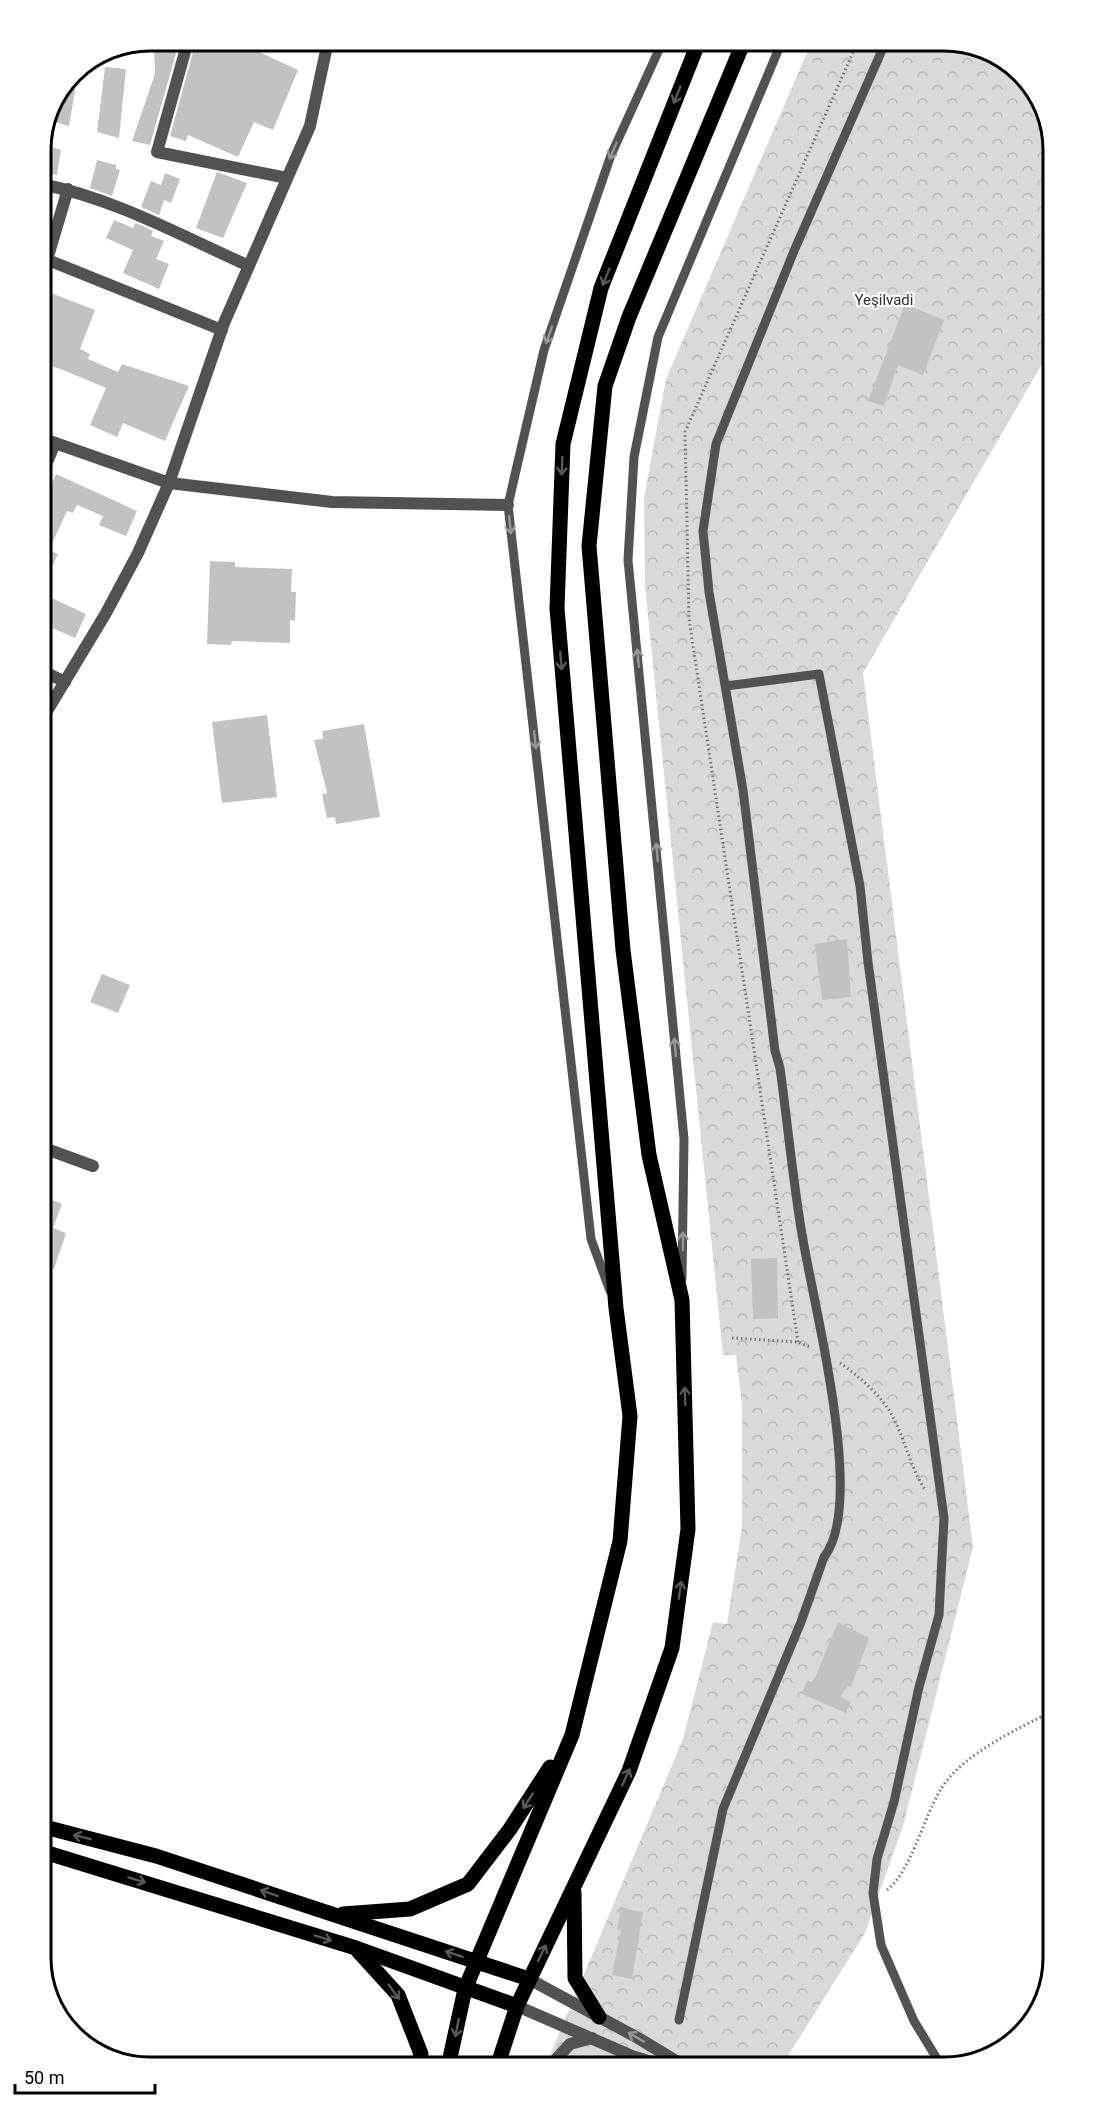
<svg xmlns="http://www.w3.org/2000/svg" width="1094" height="2108" font-family="Roboto,sans-serif">
<style>
.park{fill:url(#park-crowns)}
.building{fill:#c2c2c2}
.lines{fill:none;stroke-linecap:round;stroke-linejoin:round}
.path{stroke:#747474;stroke-width:3;stroke-dasharray:1.5 3;stroke-linecap:butt}
.service{stroke:#525252;stroke-width:9}
.minor{stroke:#525252;stroke-width:12}
.tertiary{stroke:#525252;stroke-width:12}
.primary{stroke:#000;stroke-width:15}
.oneway{stroke:#595959}
.oneway2{stroke:#979797}
.labels{text-anchor:middle;dominant-baseline:central;stroke-width:4.5;stroke-linejoin:round;paint-order:stroke}
.park-label{font-size:15px;fill:#303030;stroke:#fff}
.rim{fill:none;stroke:#000;stroke-width:3}
</style>
<defs>
<pattern id="park-crowns" width="20" height="18" patternUnits="userSpaceOnUse" patternTransform="scale(1.5)"><rect width="20" height="18" fill="#d9d9d9"/><path d="M2 6a3 3 0 1 1 6 0M12 15a3 3 0 1 1 6 0" fill="none" stroke="#b8b8b8"/></pattern>
</defs>
<rect width="100%" height="100%" fill="#fff"/>
<path class="park" d="M812 41H951L1010 63 1045 109 1053 150V345L863 673 973 1547 903 1826 865 1933 781 2067H545L683 1739 713 1622 727 1624 742 1526V1405L736 1355H723L645 586 644 498 666 379Z"/>
<g class="building">
<path d="M196 41H232L231 44 259 52 298 70 273 130 254 122 238 157 188 135 186 141 170 136Z"/>
<path d="M179 43 150 145 132 141 155 74 154 46Z"/>
<path d="M105 67 126 69 119 138 97 132Z"/>
<path d="M73 72 78 73 69 126 51 121Z"/>
<path d="M41 144 61 150 57 175 41 172Z"/>
<path d="M97 160 116 165V169L120 170 112 196 90 188Z"/>
<path d="M217 172 247 183 223 238 196 228Z"/>
<path d="M165 173 180 179 171 203 164 200 159 215 141 207 151 181 161 185Z"/>
<path d="M114 220 133 228 135 223 143 226 153 231 151 236 164 241 156 259 169 264 159 289 123 273 133 250 106 238Z"/>
<path d="M51 293 95 310 80 349 90 354 88 359 118 372 122 364 189 386 165 441 123 423 117 437 90 425 106 388 80 377 52 366 41 392V319Z"/>
<path d="M905 304 944 320 923 375 898 365 884 406 868 401Z"/>
<path d="M56 474 137 511 126 536 99 525 103 516 77 505 73 513 67 511 49 550 58 554 52 567 43 562 41 567V509Z"/>
<path d="M210 561 235 562V567L292 569 291 592H296L295 621 290 620V643L232 641 231 645 207 644Z"/>
<path d="M41 593 86 614 75 638 41 623Z"/>
<path d="M267 715 277 797 222 803 212 722Z"/>
<path d="M364 724 380 817 336 824 335 817 327 818 322 794 327 793 314 740 323 739 322 731Z"/>
<path d="M847 939 851 997 822 1000 815 944Z"/>
<path d="M102 974 130 985 118 1013 90 1002Z"/>
<path d="M41 1195 62 1204 53 1228 66 1233 54 1269 41 1264Z"/>
<path d="M777 1258 778 1318 753 1319 751 1259Z"/>
<path d="M838 1622 869 1638 851 1687 848 1686 840 1697 851 1702 846 1713 802 1694 807 1680 813 1683Z"/>
<path d="M621 1908 643 1912 632 1979 612 1975 621 1930 617 1929Z"/>
</g>
<g class="lines">
<g class="path">
<path d="M732 1338 798 1342 810 1347"/>
<path d="M798 1342 689 619 685 432 858 41"/>
<path d="M840 1363C858 1375 885 1399 894 1419 906 1443 911 1469 926 1491"/>
<path d="M887 1890C912 1870 923 1818 941 1789 961 1755 1019 1728 1053 1711"/>
</g>
<g class="service">
<path d="M726 686 819 674 860 886 868 962 944 1518 939 1615 919 1687 894 1802 877 1859 873 1893 881 1945 914 2021 942 2067"/>
<path d="M682 1279 684 1139 628 560 634 457 658 337 782 41"/>
<path d="M610 1291 591 1239 508 505 544 350 611 155 663 41"/>
<path d="M679 2020 723 1809 801 1622 824 1557C868 1502 810 1294 800 1222 792 1171 787 1119 780 1068L775 1051 743 790 709 592 703 531 716 444 794 251 886 41"/>
</g>
<g class="minor">
<path d="M188 41 157 152 287 178"/>
<path d="M41 184C113 198 180 235 247 265"/>
<path d="M48 260 222 330"/>
<path d="M41 280 68 189"/>
<path d="M41 438 169 483 332 502 508 505"/>
<path d="M41 477 55 443"/>
<path d="M41 670 65 682"/>
<path d="M41 1147 93 1166"/>
<path d="M549 2067 570 2044 592 2038"/>
</g>
<g class="tertiary">
<path d="M41 721 106 613 138 553 169 483 224 323 310 126 328 41"/>
<path d="M529 1979 638 2038 686 2067"/>
<path d="M517 2006 632 2056 668 2067"/>
</g>
<g class="primary">
<path d="M41 1826 156 1856 529 1979"/>
<path d="M41 1851 356 1948 517 2006"/>
<path d="M574 1892 575 1978 599 2017"/>
<path d="M343 1914 410 1909 468 1884 510 1829 550 1767"/>
<path d="M358 1951 398 1995 421 2054 418 2067"/>
<path d="M448 2067 465 1989 572 1735 620 1541 630 1416 616 1308 557 608 563 444 601 288 699 41"/>
<path d="M497 2067 517 2006 629 1771 672 1648 688 1529 682 1300 649 1155 623 950 589 546 605 386 629 317 744 41"/>
</g>
</g>
<defs><path id="oneway-shaft" d="M-6 0H5M1.5-3L5.5 0L1.5 3" fill="none" stroke-width="1.6" stroke-linecap="round" stroke-linejoin="round" transform="scale(1.5)"/></defs>
<g class="oneway">
<use href="#oneway-shaft" transform="translate(677 95) rotate(112)"/>
<use href="#oneway-shaft" transform="translate(606 277) rotate(112)"/>
<use href="#oneway-shaft" transform="translate(562 466) rotate(92)"/>
<use href="#oneway-shaft" transform="translate(561 661) rotate(85)"/>
<use href="#oneway-shaft" transform="translate(685 1396) rotate(-92)"/>
<use href="#oneway-shaft" transform="translate(680 1590) rotate(-82)"/>
<use href="#oneway-shaft" transform="translate(626 1777) rotate(-65)"/>
<use href="#oneway-shaft" transform="translate(528 1801) rotate(123)"/>
<use href="#oneway-shaft" transform="translate(82 1837) rotate(-166)"/>
<use href="#oneway-shaft" transform="translate(137 1880) rotate(17)"/>
<use href="#oneway-shaft" transform="translate(269 1893) rotate(-162)"/>
<use href="#oneway-shaft" transform="translate(323 1938) rotate(17)"/>
<use href="#oneway-shaft" transform="translate(542 1953) rotate(-64)"/>
<use href="#oneway-shaft" transform="translate(454 1954) rotate(-162)"/>
<use href="#oneway-shaft" transform="translate(394 1992) rotate(54)"/>
<use href="#oneway-shaft" transform="translate(457 2028) rotate(101)"/>
</g>
<g class="oneway2">
<use href="#oneway-shaft" transform="translate(613 151) rotate(113)"/>
<use href="#oneway-shaft" transform="translate(549 335) rotate(109)"/>
<use href="#oneway-shaft" transform="translate(510 525) rotate(84)"/>
<use href="#oneway-shaft" transform="translate(638 658) rotate(-96)"/>
<use href="#oneway-shaft" transform="translate(535 740) rotate(84)"/>
<use href="#oneway-shaft" transform="translate(657 852) rotate(-95)"/>
<use href="#oneway-shaft" transform="translate(675 1047) rotate(-95)"/>
<use href="#oneway-shaft" transform="translate(683 1241) rotate(-90)"/>
<use href="#oneway-shaft" transform="translate(636 2037) rotate(-150)"/>
</g>
<g class="labels">
<g class="park-label">
<text x="884" y="300">Yeşilvadi</text>
</g>
</g>
<path d="M0 0H1094V2108H0ZM150 51H944A99 99 0 0 1 1043 150V1958A99 99 0 0 1 944 2057H150A99 99 0 0 1 51 1958V150A99 99 0 0 1 150 51Z" fill="#fff" fill-rule="evenodd"/>
<path class="rim" d="M150 51H944A99 99 0 0 1 1043 150V1958A99 99 0 0 1 944 2057H150A99 99 0 0 1 51 1958V150A99 99 0 0 1 150 51Z"/>
<path d="M15 2084v9h140v-9" fill="none" stroke="#000000" stroke-width="3"/>
<text x="24" y="2084" font-size="18" fill="#000000" stroke="#ffffff" stroke-width="4.5" paint-order="stroke">50 m</text>
</svg>
